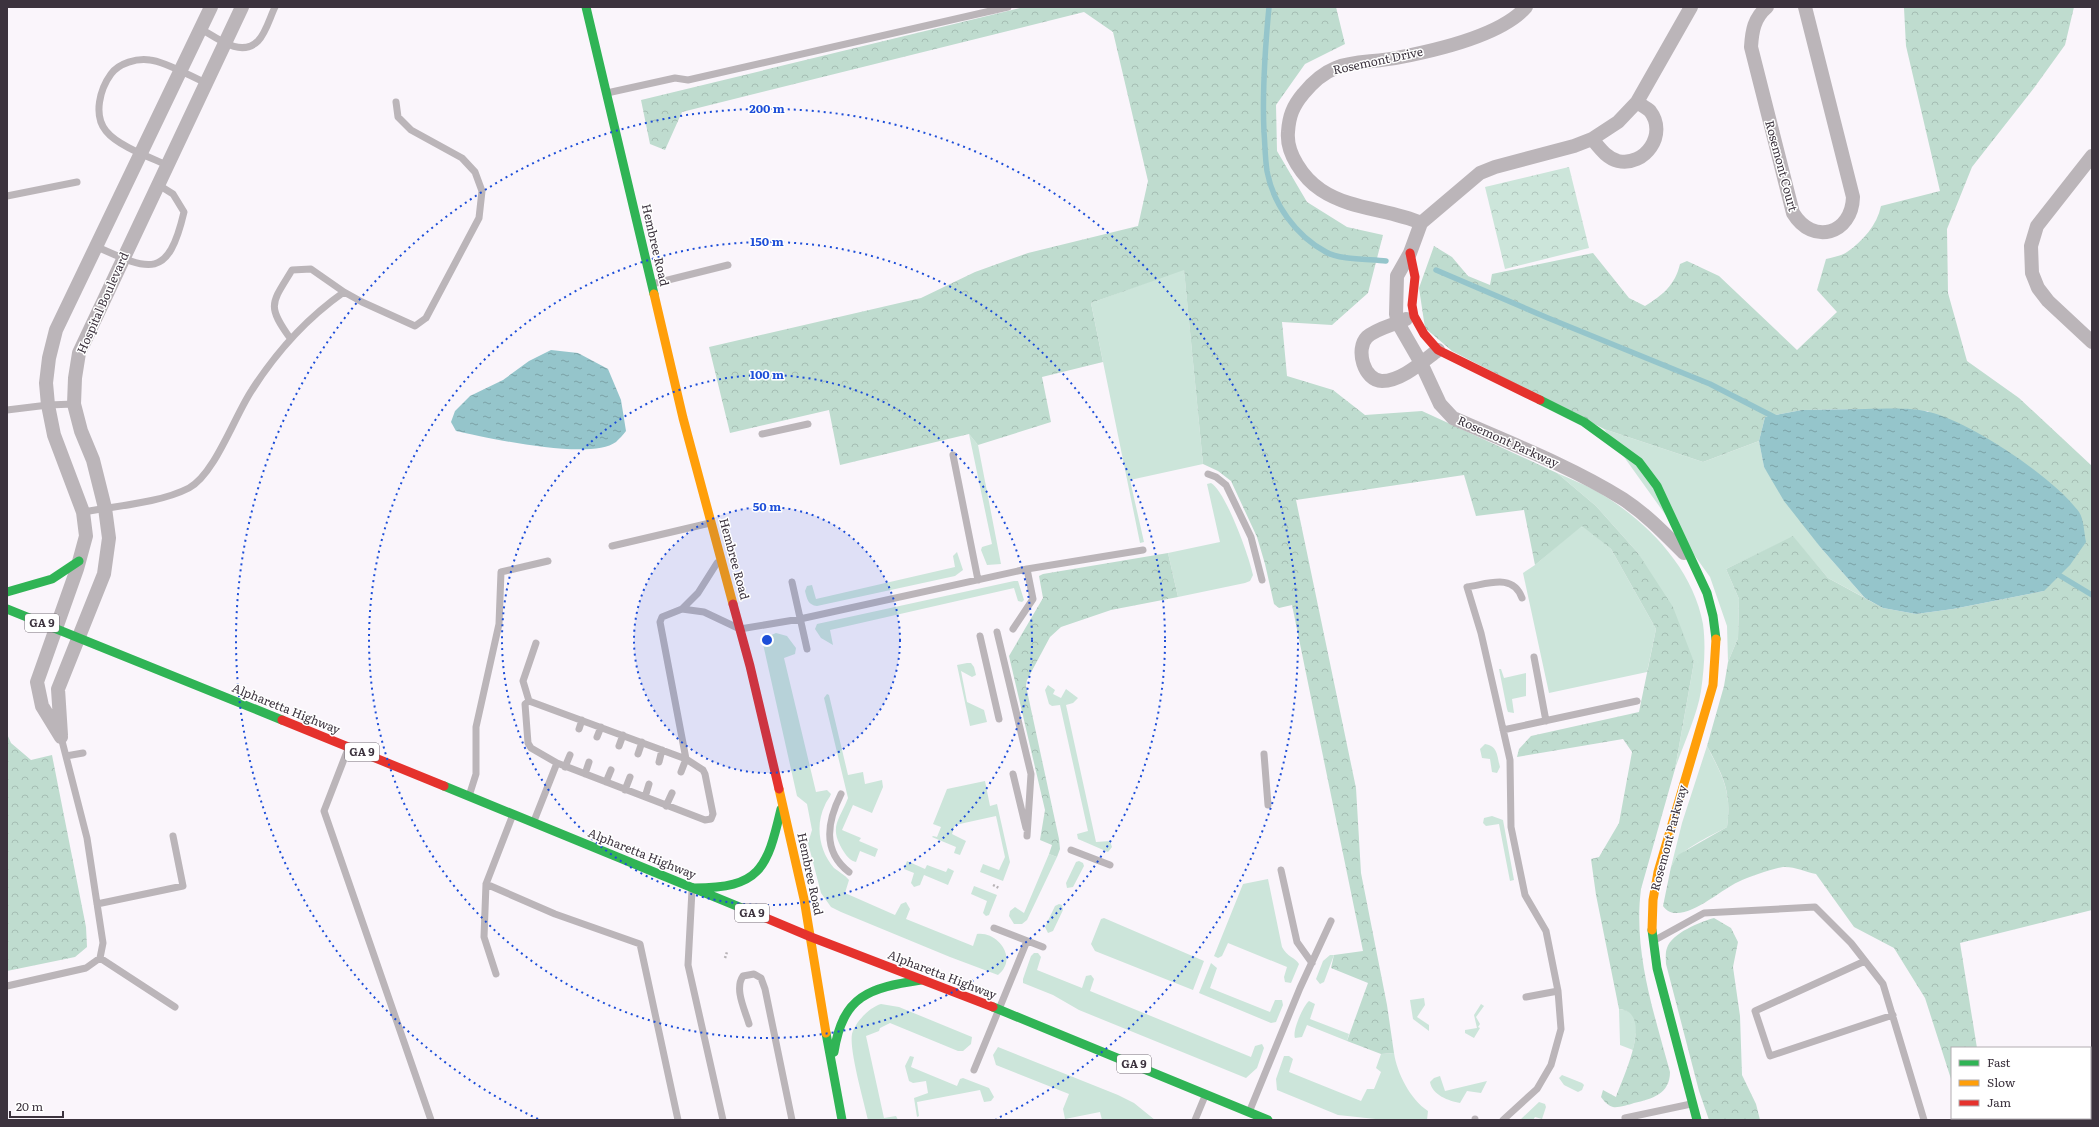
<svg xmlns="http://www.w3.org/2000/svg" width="2099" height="1127" viewBox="0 0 2099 1127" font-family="Literata,serif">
	<defs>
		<pattern id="forest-crowns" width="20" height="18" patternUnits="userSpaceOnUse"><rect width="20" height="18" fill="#bfdccf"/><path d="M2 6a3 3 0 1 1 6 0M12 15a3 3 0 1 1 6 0" fill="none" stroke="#a5bdb3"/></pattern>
		<pattern id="park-crowns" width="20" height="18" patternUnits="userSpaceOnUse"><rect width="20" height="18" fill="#cce5da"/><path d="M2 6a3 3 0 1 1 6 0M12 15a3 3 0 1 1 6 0" fill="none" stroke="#b0c5bc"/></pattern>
		<pattern id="water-ripples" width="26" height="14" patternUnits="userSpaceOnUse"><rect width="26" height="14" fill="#95c5cb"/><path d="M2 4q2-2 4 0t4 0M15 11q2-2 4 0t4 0" fill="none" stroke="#7ba1a6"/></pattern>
	</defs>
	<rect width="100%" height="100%" fill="#faf5fb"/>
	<path fill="#cce5da" d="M1184,269l19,195 -73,16 14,62 -4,1 -49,-240z
		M1604,429l99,33 56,-21 5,26 57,81 44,50 -37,-20 -35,-41 -67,32 13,30 -1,39 -10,24 -1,-36 -17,-49z
		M969,434l9,11 23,119 -14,1 -6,-15 1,-3 10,-3z
		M1557,473c13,6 27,11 39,18 48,27 97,76 107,133 3,22 1,46 -2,67 -4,25 -18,54 -26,78l19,-107 -56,-109 -42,-47z
		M1211,483c15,9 38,73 42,92l-3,6 -5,2 -67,14 -10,-44 52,-11 -13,-58z
		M1582,525l29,24 45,80 -9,43 -98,21 -26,-120 12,-8z
		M957,552l6,18 -8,6 -138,30c-9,-1 -10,-7 -12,-15l2,-5 5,-1 4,14 139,-32 -2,-11z
		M1014,581h4l6,19 -2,2 -4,-1 -4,-13 -184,42 3,15 -12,-7 -6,-9 2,-5z
		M776,633l11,3 9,12 -1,6 -11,4 32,134 11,-2 4,4c-1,4 -5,7 -6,11 -10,20 -6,46 9,63 5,4 11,7 15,12l-4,13 50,22 6,-11 5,-2 4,7 -4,10 67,27 4,-12c20,-3 42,24 21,41l-48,-18 -109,-45 -10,-5 -10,-14 -13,-50 4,-13 -5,-26 -10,-8 -34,-152 6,-8z
		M967,663h4l3,4 2,8 -4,2 -11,-6 6,31 17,8 3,12 -17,4 -13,-61z
		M1499,669h2l3,9 22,-5v23l-14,3 2,14 -6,-1 -1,-3z
		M1048,685l7,5 -2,4 8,4 5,-9 12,9 -5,5 -7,2 30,137 14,-1 2,6 -4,5 -30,-13 -1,-5 11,-3 -28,-126 -8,1 -3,-2 -4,-14z
		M827,694l2,1 19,80 15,-3 2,12 17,-4 1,7 -11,26 -19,-8 -11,25 19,8 -2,3 19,8 -3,8 -15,-6 -4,11c-5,-1 -9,-5 -12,-10 -16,-25 -5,-31 4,-54l-24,-100z
		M1485,744c13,2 12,12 15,23l-3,6 -5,-1 -2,-13 -8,-1 -2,-9z
		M1707,746c16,31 25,46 20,81 -21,12 -43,19 -56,40l11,-44z
		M985,781l5,25 7,-2 13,58 -7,19 -23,-9 3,-8 16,6 6,-13 -9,-41 -41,9 -3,9 14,7 -6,14 -6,-2 2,-6 -24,-10 1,-1 4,1 4,-10 -8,-3 14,-35z
		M1492,816l11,4 11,60 -4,1 -11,-57 -13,2 -3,-3 1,-5z
		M1049,854l8,3 -30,63 -5,4h-8l-5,-8 1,-5 5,-4 9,6z
		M907,861l18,8 2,-4 19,7 2,-4 6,3 -6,14 -24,-10 -4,10 -6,2 -3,-4 3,-10 -10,-4z
		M1079,861l4,2 1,3 -11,21 -6,1 -1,-5 10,-21z
		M1268,879l14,68c5,10 14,11 17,17l-8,19 -6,-1 -1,-5 3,-10 -59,-24 -6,13 -4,2 -4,-2 29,-72z
		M974,886l23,9 -8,20 -3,1 -3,-3 4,-12 -16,-7z
		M1059,904l3,1 1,5 -10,21 -5,2 -3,-6 10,-21z
		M1104,918l100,43 -11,29 -98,-39 -4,-7 10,-25z
		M1034,953h4l3,4 -4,13 45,18 4,-12 5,-1 3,4 -4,12 161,66 4,-11 7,-2 2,4 -7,20 -11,10 -167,-68 -26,-15 -30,-12v-4l8,-23z
		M1330,955h4l-10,27 -4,2 -4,-5 7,-18z
		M1211,963l6,5 -7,20 60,24 5,-12h7l1,5 -7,17 -5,1 -72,-30z
		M1424,998l1,7 -8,12 12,8v6l-16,-12 -3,-19z
		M1309,1001l6,3 -5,15 39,15 -2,7 -40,-16 -5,12 -7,1c-3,-7 8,-32 14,-37z
		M881,1004l18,3 73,30 -1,7 -8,7h-5l-68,-28 -10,5 -1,3 -13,5 18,82 12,-2 2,4h-30c-4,-18 -19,-70 -16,-86 3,-12 18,-27 29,-30z
		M1481,1004l3,2 -8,11 4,7 -2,3 2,1 -6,10 -9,-5v-3l12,-2 -3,-13z
		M1619,1009c24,2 17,24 14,41l-13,-5v-2z
		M998,1047l120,48 16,8 21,17h-53l-2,-8 -35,7 -2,-10 6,-15 -73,-29 -3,-10z
		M1394,1053c3,20 16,46 34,58l-1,9h-42l-47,-5 -61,-25 -1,-11 8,-23h5l4,3 -4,13 72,29 6,-12h7l7,-17 -5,-4 5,-14z
		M910,1056l4,1 -3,10 46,19 3,-7 3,-1 26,10 5,9 -3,4 -7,1 -4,-12 -63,12 2,14 -2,1 -3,-19 14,-5 -2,-12 -13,2 -4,-2 -4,-15z
		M1562,1075l20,8 2,2 -2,5 -4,2 -14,-7 -5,-7z
		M1440,1076l5,15 42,-10 -6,12 -14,-2 -7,12c-11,-2 -28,-8 -30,-21l4,-4z
		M1539,1102l6,2 1,3 -4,12 -7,-2 -2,3h-13z"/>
	<path fill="url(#forest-crowns)" d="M1024,7h312l9,37 -40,20 -29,41 1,46 30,51 40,25 36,8 -15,58 -36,32 -50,-3 5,54 46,14 32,25 57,-4 135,62 39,33 42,47 35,54 21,55 -19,107 -34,120c-8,63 13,124 29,183 0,22 -18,27 -36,31 -6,2 -16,5 -21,4 -6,-2 -9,-6 -12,-10l2,-7 13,7c7,-20 39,-85 3,-88l-23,-114 -5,-36 8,-2 20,-34 13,-71 -9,-13 -106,18 2,-8 12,-13 108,-24 17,-83 -45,-80 -29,-23 -47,39 -11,-55 -48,6 -12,-41 -168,25 60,288 5,85 26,132 7,48 -13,1 -34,-13 21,-58 -37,-15 3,-13 29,-4 -71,-346 -13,3 -5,-4 -9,-40 -8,-27 -26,-56 -13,-10 -15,-7 -19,-194 -93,33 12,59 -61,15 9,45 -73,23 -9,-11 -129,31 -11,-55 -99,23 -21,-86 212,-49 54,-26 53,-19 110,-27 10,-45 -35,-149 -29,-20 -402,100 -17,38 -15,-6 -9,-44z
		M1906,7h168l-9,38 -31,43 -62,79 -25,62 1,64 19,68 52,37 73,68v444l-132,33 17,105h-25v34l-27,-84 -31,-50 -40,-21 -38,-53c-10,-2 -23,-8 -33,-7 -12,2 -34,10 -45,15 -17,7 -59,47 -75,24l8,-39 7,-12 49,-28c5,-35 -4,-51 -20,-81l17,-60 4,-24 10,-24 1,-39 -13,-30 67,-33 35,42 55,30 33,6 37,-5 91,-18 -116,-180 -63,-2 -63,1 -37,7 -6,24 -56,21 -99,-33 -152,-78 -27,-23 -6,-40 15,-42 18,11 16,19 22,9 2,-11 101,-21 36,45 16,8c18,-11 30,-21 35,-42l7,-3 32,15 78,74 40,-38 -20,-22 9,-31c7,-2 16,-3 21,-7 16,-11 30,-27 34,-46l59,-15 -34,-145 -2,-38z
		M1168,553l10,44 -67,13 -50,17 -11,10 -23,43 -1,6 33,153 1,10 -3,8 -8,-3 3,-9 -12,-5 5,-30 -36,-154 34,-58 -4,-22 4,-2z
		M7,734l4,9 20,17 21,-5 34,172 1,20 -12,10 -68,14z
		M1714,918l17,10 7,14 -5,25 7,49 2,59 14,29 4,16h-51l-10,-29 -33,-127c0,-4 -1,-11 1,-16 5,-15 33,-26 47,-30z"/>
	<path fill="url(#park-crowns)" d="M1569,167l20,81 -84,21 -20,-82z"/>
	<path fill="url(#water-ripples)" d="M551,350l27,3 30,16 13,31 5,31c-3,4 -7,8 -10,11 -26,19 -128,-4 -160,-11l-5,-9 4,-11 15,-15 33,-16 26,-19z
		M1865,409c19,0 45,-2 64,3 40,9 126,66 150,100 5,7 5,21 7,30l-16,23 -26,26 -91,18 -37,5 -33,-6 -18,-10 -44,-50 -37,-47 -20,-34 -5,-26 6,-24 37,-7z"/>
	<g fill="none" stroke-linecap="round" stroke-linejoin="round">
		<path stroke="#95c5cb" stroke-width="5.5" d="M1269,7c-4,42 -7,83 -5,125 1,12 1,26 3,39 6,33 29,65 59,81 14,8 43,7 60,9
			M1436,270l112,48 162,66 68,35
			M2054,572l38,23"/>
		<path stroke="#b7b2b5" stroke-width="2.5" stroke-dasharray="2 2" stroke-linecap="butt" d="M993,885l6,3
			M725,958l2,-6"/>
		<path stroke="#bbb5b9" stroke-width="7" d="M201,29c16,9 40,29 57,12 8,-8 12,-24 17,-34
			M607,93l68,-15 13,2 320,-73
			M167,165c-18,-8 -49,-19 -61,-34 -13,-16 -6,-42 5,-57 8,-11 26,-16 39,-14 14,1 42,17 56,23
			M7,196l70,-14
			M95,246c55,25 73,34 89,-34l-11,-18 -16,-10
			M652,284l76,-19
			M344,292l18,10 53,24 11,-8 53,-100 3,-27 -7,-19 -13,-14 -51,-28 -13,-13 -2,-15
			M7,410l41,-5 26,-1
			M762,434l46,-10
			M953,455l25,125
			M1208,474l8,3 10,8 25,52 11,43
			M83,512c32,-6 77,-9 106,-24 26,-14 46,-73 63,-98 25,-39 55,-72 92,-98l-33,-23 -19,1c-20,33 -26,35 -2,68
			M612,546l98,-23
			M792,582l15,67
			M682,609l22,3 36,17 60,-10 227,-50 116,-19
			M1013,629l20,-30 -6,-30
			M997,632l34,142 -4,62
			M980,636l19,83
			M1534,657l12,64
			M529,701l-6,-20 13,-38
			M579,729l3,-9
			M1503,730l134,-29
			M597,737l4,-10
			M619,746l4,-11
			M348,749l-24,62 107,309
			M638,754l4,-12
			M1264,754l4,51
			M66,756l17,-3
			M659,762l3,-12
			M565,767l5,-12
			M681,772l5,-13 -26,-137 2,-5 20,-8 16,-16 19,-30
			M585,774l4,-12
			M1013,774l13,54
			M606,782l5,-12
			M625,790l5,-13
			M470,793l6,-19v-47l23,-103 2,-52 47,-11
			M841,794c-14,28 -19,57 8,78
			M645,797l4,-13
			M666,806l6,-13
			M512,817l-26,67 69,30 85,30 38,176
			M534,821l23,-58 148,57 6,-1 2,-5 -8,-40 -2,-4 -17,-11 -157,-58 -4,3 3,39 3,5 26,15
			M1071,850l39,15
			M1281,870l16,72 15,21
			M486,884l-2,53 12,37
			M692,890l-4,75 35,155
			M97,904l86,-18 -10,-50
			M994,928l49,19
			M1655,940l49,-27 111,-6 36,36 32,41 41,136
			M100,958l75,49
			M1865,961l-110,50 15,45 123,-41
			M7,986l79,-18 14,-10 3,-15 -16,-105 -26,-101
			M1526,997l32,-6
			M749,1024c-4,-14 -15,-35 -6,-48l11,-2 7,4 4,11 27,131
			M2090,1060l2,-3
			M974,1070l53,-129
			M1250,1110l50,-122 31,-67
			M1625,1118l66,-14
			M2077,1118v2
			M1195,1120l10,-24
			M1475,1120v-1
			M1503,1120l34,-31 14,-24 10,-36 -3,-38 -12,-60 -21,-36 -14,-68 -1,-67 -29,-127 -14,-46c21,-3 46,-14 55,11"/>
		<path stroke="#bbb5b9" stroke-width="14" d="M1767,7c-13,11 -15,24 -16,40l42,166c20,33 59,21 60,-16l-48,-190
			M1592,139c7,8 14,19 26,22 27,6 50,-27 32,-50 -3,-3 -9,-6 -13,-9
			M2092,156l-55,70 -6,20 1,27 6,15 10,13 44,41
			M1421,223c-32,-14 -70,-13 -100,-33 -18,-12 -35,-37 -33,-58 1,-16 5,-26 15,-38 31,-39 56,-28 98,-37 36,-7 101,-22 125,-50
			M1406,319c-12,6 -29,9 -39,18 -12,12 -3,44 15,44 20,0 41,-20 56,-31
			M1684,553c-19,-19 -38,-39 -61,-54 -53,-33 -113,-56 -170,-81l-13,-14 -19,-41 -23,-40 -2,-9 1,-38 13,-23 11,-30 59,-50 15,-6 79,-21 18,-7 26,-17 19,-20 54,-95
			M61,735l-3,-46 46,-115 5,-36 -4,-30 -12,-48 -12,-29 -7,-27 1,-26 4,-25 163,-346
			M61,737l-19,-31 -5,-24 40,-113 9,-33 -3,-24 -29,-77 -6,-30 -2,-22 3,-25 7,-28 155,-323"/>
		<path stroke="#30b455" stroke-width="9" d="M586,7l68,287
			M1540,400l44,22 55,40 18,24 50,107 6,23 3,23
			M7,592l45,-13 27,-18
			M7,609l275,111
			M444,786l305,125
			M694,888c66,0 73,-19 87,-79
			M1652,930l5,38 40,152
			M993,1007l275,113
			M826,1033l16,87
			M834,1052c9,-57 35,-64 87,-72"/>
		<path stroke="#ff9f0a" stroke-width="9" d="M654,294l29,124 50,186
			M779,789l25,110 22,134
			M1652,930l1,-30 5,-28 55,-187 3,-46"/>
		<path stroke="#e5322d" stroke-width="9" d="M1410,253l5,24 -3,28 2,11 10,18 14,16 102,50
			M733,604l17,62 29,123
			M282,720l162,66
			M749,911l62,26 182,70"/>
	</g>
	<circle cx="767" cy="640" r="133" fill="#1d4ed8" fill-opacity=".12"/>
	<g fill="none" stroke="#1d4ed8" stroke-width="2" stroke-dasharray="2 4">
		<circle cx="767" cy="640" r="133"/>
		<circle cx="767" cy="640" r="265"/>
		<circle cx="767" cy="640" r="398"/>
		<path d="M538 1119A531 531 0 1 1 996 1119"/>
	</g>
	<g text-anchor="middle" stroke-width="3" stroke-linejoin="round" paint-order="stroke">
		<g fill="#fff" stroke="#767078" stroke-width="1">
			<rect x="25" y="614" width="34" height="18" rx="3"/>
			<rect x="345" y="743" width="34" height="18" rx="3"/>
			<rect x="735" y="904" width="34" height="18" rx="3"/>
			<rect x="1117" y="1055" width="34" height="18" rx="3"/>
		</g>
		<g font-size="11" font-weight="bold" fill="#3c333e">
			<text x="42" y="627">GA 9</text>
			<text x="362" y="756">GA 9</text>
			<text x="752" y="917">GA 9</text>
			<text x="1134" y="1068">GA 9</text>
		</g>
		<g font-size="12" fill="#3c333e" stroke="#fff">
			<text transform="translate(1378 61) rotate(-12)" y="4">Rosemont Drive</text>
			<text transform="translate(1781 166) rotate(75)" y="4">Rosemont Court</text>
			<text transform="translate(655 245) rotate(77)" y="4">Hembree Road</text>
			<text transform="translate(103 303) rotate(-66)" y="4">Hospital Boulevard</text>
			<text transform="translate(1508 442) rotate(24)" y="4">Rosemont Parkway</text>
			<text transform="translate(734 559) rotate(75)" y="4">Hembree Road</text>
			<text transform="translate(286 709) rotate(22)" y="4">Alpharetta Highway</text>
			<text transform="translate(1669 838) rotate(-75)" y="4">Rosemont Parkway</text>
			<text transform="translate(642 854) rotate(22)" y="4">Alpharetta Highway</text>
			<text transform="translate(810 874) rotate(78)" y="4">Hembree Road</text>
			<text transform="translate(942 975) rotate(21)" y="4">Alpharetta Highway</text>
		</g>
	</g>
	<circle cx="767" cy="640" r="6" fill="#1d4ed8" stroke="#fff" stroke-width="2"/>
	<g font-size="12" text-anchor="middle" font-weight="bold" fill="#1d4ed8" stroke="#fff" stroke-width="3" stroke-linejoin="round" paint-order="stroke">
		<text x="767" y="113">200 m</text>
		<text x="767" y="246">150 m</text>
		<text x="767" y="379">100 m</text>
		<text x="767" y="511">50 m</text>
	</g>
	<rect width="2099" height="1127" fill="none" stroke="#3c333e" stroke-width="16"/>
	<rect x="1951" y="1047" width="140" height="72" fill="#ffffff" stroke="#b1adb2"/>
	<rect x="1959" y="1060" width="20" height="6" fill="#30b455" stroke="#b1adb2"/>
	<text x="1987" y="1067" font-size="12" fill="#3c333e">Fast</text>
	<rect x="1959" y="1080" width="20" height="6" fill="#ff9f0a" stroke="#b1adb2"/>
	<text x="1987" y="1087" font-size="12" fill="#3c333e">Slow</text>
	<rect x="1959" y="1100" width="20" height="6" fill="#e5322d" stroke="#b1adb2"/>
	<text x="1987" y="1107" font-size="12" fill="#3c333e">Jam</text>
	<path d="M10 1111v6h53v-6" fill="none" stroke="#3c333e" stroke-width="2"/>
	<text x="16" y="1111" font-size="12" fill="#3c333e" stroke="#ffffff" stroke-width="3" paint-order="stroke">20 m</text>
</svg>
